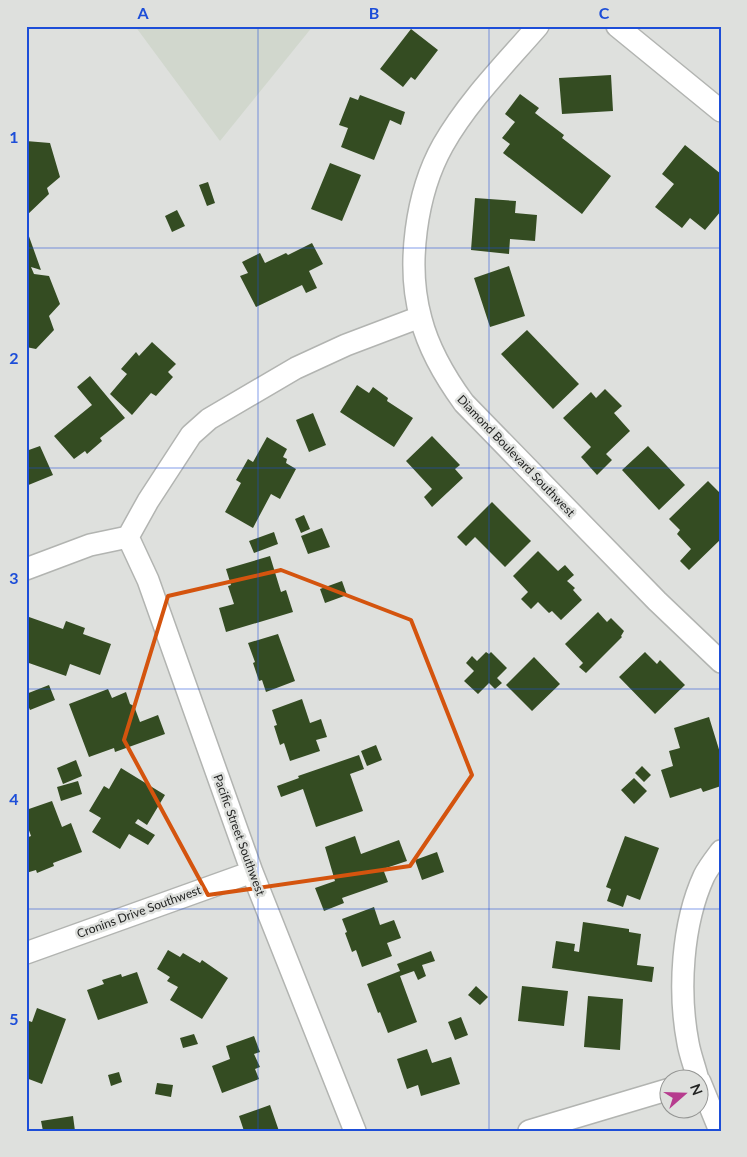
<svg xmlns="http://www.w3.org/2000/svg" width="747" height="1157" viewBox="0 0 747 1157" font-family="Lato,sans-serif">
	<rect width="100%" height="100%" fill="#dee0dd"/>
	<path fill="#d1d7cd" d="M135,26h178l-93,115z"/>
	<path fill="#344c22" d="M411,29l27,21 -23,30 -4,-3 -8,10 -23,-18z
		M611,75l2,36 -51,3 -3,-36z
		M520,94l19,14 -4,5 29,22 -2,3 49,38 -29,38 -79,-61 7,-9 -8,-6 13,-16 -10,-8z
		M360,95l45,17 -4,13 -11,-5 -16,40 -33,-13 7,-19 -9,-3 11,-28 8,3z
		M26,141l24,2 10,34 -13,11 2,6 -23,22z
		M685,145l36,29v37l-16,19 -15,-12 -8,10 -27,-21 19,-23 -12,-10z
		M330,163l31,12 -19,46 -31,-12z
		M208,182l7,21 -8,3 -8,-21z
		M475,198l41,3 -1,12 22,2 -2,26 -25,-2 -1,15 -38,-4z
		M177,210l8,16 -13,6 -7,-16z
		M26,228l15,42 -10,-3 3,7 15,2 11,28 -11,12 5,14 -18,19 -10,-2z
		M312,243l11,21 -14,7 8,17 -11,5 -4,-8 -46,22 -16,-31 8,-3 -6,-11 18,-9 5,10 21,-10 2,2z
		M509,266l16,50 -35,11 -16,-49z
		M527,330l52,54 -26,25 -52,-55z
		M152,342l24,22 -8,8 5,5 -17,19 -5,-3 -19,22 -22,-21 17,-20 -6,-5 15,-17 3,4z
		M90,376l35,42 -25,20 2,3 -15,13 -2,-3 -11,8 -20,-23 38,-31 -15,-18z
		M357,385l12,8 4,-6 15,11 -1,3 26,17 -19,29 -54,-35z
		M605,389l17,17 -8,7 16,18 -24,23 6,6 -15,15 -16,-18 10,-10 -28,-29 28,-26 5,6z
		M313,413l13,32 -17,7 -13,-32z
		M432,436l28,29 -5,4 8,9 -31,29 -8,-10 8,-8 -26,-28z
		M267,437l20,12 -4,8 4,2 -1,4 10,6 -16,30 -9,-5 -18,34 -28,-16 16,-29 -5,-3 12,-21 5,3z
		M40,446l13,29 -27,11v-35z
		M648,446l37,39 -26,25 -37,-40z
		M708,481l13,13v45l-32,31 -9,-9 11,-12 -14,-15 3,-4 -11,-11z
		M492,502l39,39 -26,26 -30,-30 -9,9 -9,-9z
		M304,515l6,14 -9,4 -6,-14z
		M322,528l8,19 -22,7 -7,-18z
		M274,532l4,12 -24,9 -5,-12z
		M538,551l20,20 7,-6 9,10 -7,6 8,7 -2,2 9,10 -21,20 -9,-9 -3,2 -11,-11 -7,7 -10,-10 7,-7 -15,-16z
		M270,556l11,36 5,-2 7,22 -67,20 -7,-24 15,-4 -6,-18 3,-1 -5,-16z
		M342,581l5,14 -22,8 -5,-14z
		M598,612l9,10 4,-4 13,13 -3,5 1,1 -36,36 -7,-6 4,-4 -18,-19z
		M29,617l34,12 3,-8 19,7 -2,6 28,10 -11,31 -30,-11 -4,12 -40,-14v-37z
		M278,634l17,47 -29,11 -4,-12 -3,1 -6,-18 2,-1 -7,-19z
		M486,652l3,2 2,-2 16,16 -10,10 5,5 -7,6 -6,-6 -11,11 -14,-13 10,-10 -8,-8 6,-7 5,5z
		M645,652l12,12 3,-4 25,25 -30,29 -36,-37z
		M534,657l26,27 -28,27 -26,-26z
		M49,685l6,15 -25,10 -4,-9v-7z
		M108,689l4,9 14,-6 4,12 4,2 6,16 18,-7 7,19 -50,18 -1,-4 -25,9 -20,-53z
		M302,699l8,24 11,-4 6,18 -11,3 4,11 -30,10 -6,-18 -4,2 -6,-19 3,-1 -5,-15z
		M709,717l12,39v30l-18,6 -2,-4 -31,10 -9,-28 12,-4 -4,-15 11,-3 -6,-20z
		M376,745l6,15 -15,6 -6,-15z
		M359,755l5,14 -14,5 13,37 -47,16 -13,-38 -22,8 -4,-11 22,-8 -1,-2z
		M76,760l6,16 -19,8 -6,-16z
		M642,766l9,9 -7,7 -9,-9z
		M121,768l44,27 -18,30 -9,-6 -3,4 20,12 -7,10 -19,-11 -9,15 -28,-17 9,-14 -12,-7 15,-25 5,3z
		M634,778l13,13 -13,13 -13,-14z
		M78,781l4,13 -21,7 -4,-14z
		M52,801l10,26 9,-4 11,29 -29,11 1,3 -17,7 -1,-3 -10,3v-35l5,-2 -5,-14v-12z
		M355,836l6,18 38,-14 8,21 -24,8 5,13 -46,16 2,5 -20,8 -9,-23 20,-7 -10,-34z
		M625,836l34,12 -19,52 -13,-5 -4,12 -16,-6 4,-12 -5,-2z
		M437,852l7,20 -22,8 -7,-20z
		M374,907l6,18 14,-5 7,18 -14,5 5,13 -30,11 -6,-17 -4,2 -7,-19 2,-1 -5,-13z
		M583,922l46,7v3l12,2 -4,31 17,2 -2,15 -100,-14 4,-27 19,3 -1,7 5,1z
		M168,950l12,7 3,-4 17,10 2,-3 26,18 -26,41 -32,-19 8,-13 -11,-6 3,-4 -13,-8z
		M431,951l4,10 -13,4 4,11 -8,4 -4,-9 -14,5 17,46 -29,11 -8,-21 -2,1 -11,-29 33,-13 -3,-7z
		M137,972l11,31 -50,17 -11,-30 17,-6 -2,-4 19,-6 1,3z
		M476,986l12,11 -8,8 -12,-10z
		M522,986l46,5 -4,35 -46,-5z
		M588,996l35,3 -3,51 -36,-3z
		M37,1008l29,11 -24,65 -16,-6v-50l3,-7 3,1z
		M461,1017l7,18 -13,5 -7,-18z
		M194,1034l4,10 -15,4 -3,-10z
		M254,1036l6,16 -6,2 6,13 -5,2 4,10 -37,14 -10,-27 18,-7 -4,-13z
		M427,1049l5,14 19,-6 9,27 -39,12 -3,-11 -11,4 -10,-30z
		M119,1072l3,10 -11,4 -3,-11z
		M157,1083l16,2 -2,12 -16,-3z
		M270,1105l9,26h-35l-5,-15z
		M73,1116l2,15h-32l-2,-10z"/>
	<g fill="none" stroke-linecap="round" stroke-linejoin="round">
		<defs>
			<path id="minor" d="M538,26c-33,38 -70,75 -95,119 -27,48 -37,121 -22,174 8,31 24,58 43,84l193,198 64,61
				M617,26l104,85
				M128,537l20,43 104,292 103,259
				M26,569l64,-24 38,-8 20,-36 43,-66 18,-16 87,-51 50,-23 74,-28
				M26,953l226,-81
				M698,1080c-3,-13 -8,-25 -10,-37 -10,-52 -6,-119 16,-167 4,-8 11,-17 17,-25
				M700,1082l20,49
				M529,1131l141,-42"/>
		</defs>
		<use href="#minor" stroke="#b2b4b1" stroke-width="24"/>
		<use href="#minor" stroke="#fff" stroke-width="21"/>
	</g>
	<path fill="none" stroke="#d4540e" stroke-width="4" stroke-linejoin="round" d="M281,570l130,50 61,155 -62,91 -202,29 -84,-155 44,-144z"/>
	<path fill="none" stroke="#1d4ed8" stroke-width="1" stroke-opacity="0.55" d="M258,26v1105M489,26v1105M26,248h695M26,468h695M26,689h695M26,909h695"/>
	<g text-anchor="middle" stroke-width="5" stroke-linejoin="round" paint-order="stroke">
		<g font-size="12" fill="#222322" stroke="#dee0dd">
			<text transform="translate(516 456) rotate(46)" y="4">Diamond Boulevard Southwest</text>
			<text transform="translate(239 835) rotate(70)" y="4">Pacific Street Southwest</text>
			<text transform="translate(139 912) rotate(-20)" y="4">Cronins Drive Southwest</text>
		</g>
	</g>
	<rect width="747" height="1157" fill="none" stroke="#dee0dd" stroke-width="55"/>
	<g transform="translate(684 1094) rotate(70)"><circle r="24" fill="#dee0dd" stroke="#939492"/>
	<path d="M0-4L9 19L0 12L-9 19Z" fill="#b63c8e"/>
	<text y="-8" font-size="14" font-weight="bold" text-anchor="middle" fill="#222322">N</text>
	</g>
	<rect x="28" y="28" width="692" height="1102" fill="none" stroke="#1d4ed8" stroke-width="2"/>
	<g font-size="16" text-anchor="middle" font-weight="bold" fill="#1d4ed8">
		<text x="143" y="19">A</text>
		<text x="374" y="19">B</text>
		<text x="604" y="19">C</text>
		<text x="14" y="143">1</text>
		<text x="14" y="364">2</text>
		<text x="14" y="584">3</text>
		<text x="14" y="805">4</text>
		<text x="14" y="1025">5</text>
	</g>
</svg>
